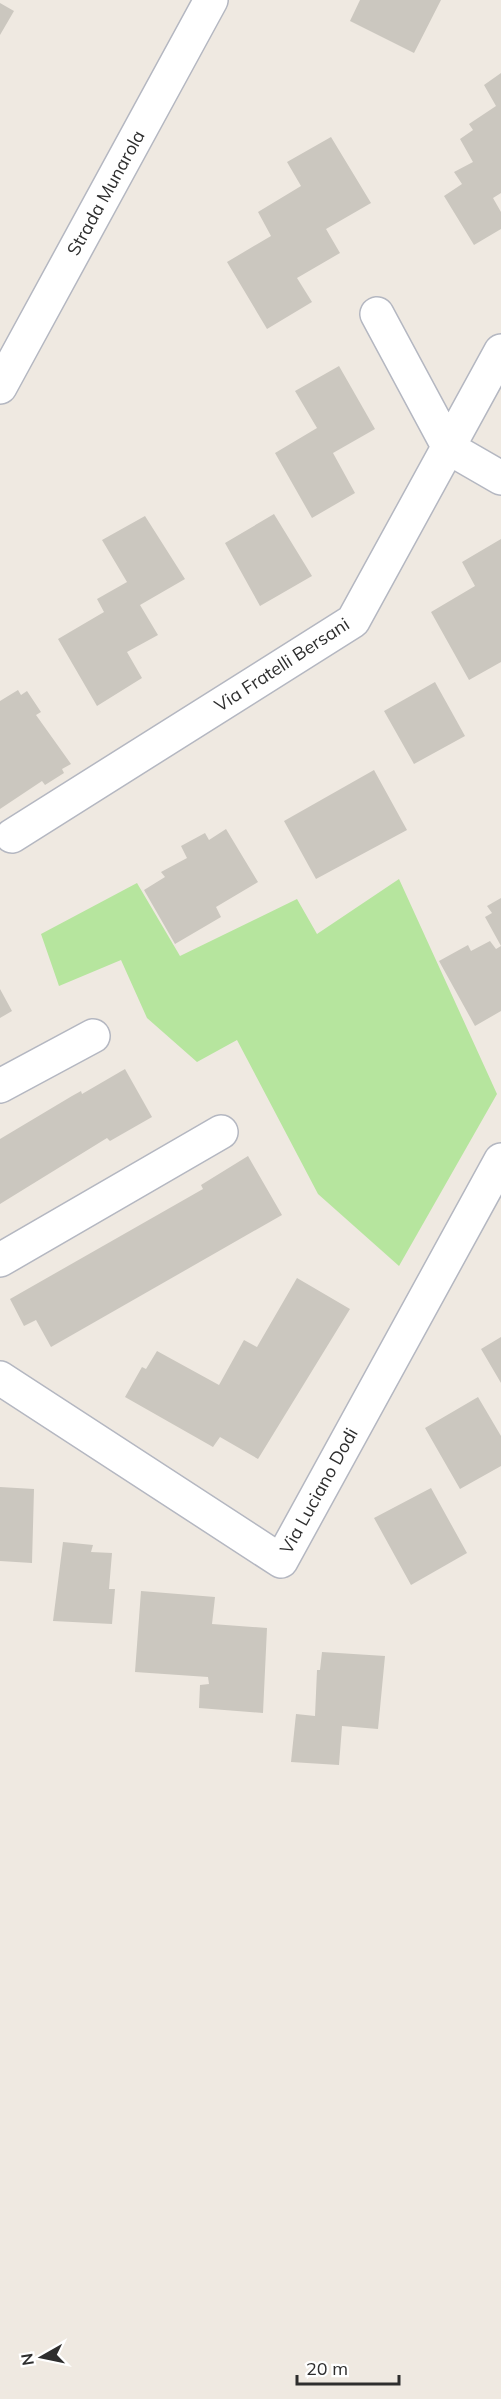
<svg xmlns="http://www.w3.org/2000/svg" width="501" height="2399" viewBox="0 0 501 2399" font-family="Mulish,sans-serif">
	<rect width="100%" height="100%" fill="#efe9e1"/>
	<path fill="#b6e59e" d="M399,879l98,215 -98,172 -81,-72 -81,-154 -40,22 -50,-44 -26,-58 -62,26 -18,-52 96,-51 43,73 117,-57 20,35z"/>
	<path fill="#cbc7bf" d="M360,0h81l-27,53 -64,-32z
		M0,3l14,8 -14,24z
		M501,73v120l-8,5 8,14v17l-27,16 -30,-49 18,-12 -8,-12 19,-10 -13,-23 13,-9 -4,-6 27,-18 -12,-21z
		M331,137l40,66 -45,26 14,24 -43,25 15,24 -45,27 -40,-67 44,-26 -13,-24 43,-26 -14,-24z
		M339,366l36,63 -42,24 22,40 -43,25 -37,-65 42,-25 -22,-37z
		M274,514l38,62 -52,30 -35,-63z
		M145,516l40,63 -45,26 18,30 -31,17 15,26 -45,28 -39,-67 46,-27 -7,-13 30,-17 -25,-42z
		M501,539v123l-32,18 -38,-68 44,-26 -13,-24z
		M435,682l30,54 -51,28 -30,-53z
		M18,690l3,5 6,-4 14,21 -5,3 35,49 -9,5 2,4 -19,12 -3,-4 -42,28v-108z
		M374,770l33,60 -91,49 -32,-58z
		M226,829l32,53 -42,25 5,10 -46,27 -31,-54 21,-13 -4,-5 26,-14 -6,-12 24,-13 4,7z
		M501,898v113l-26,15 -36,-65 29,-16 3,6 19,-10 6,8 5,-3 -16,-29 7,-4 -5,-7z
		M0,989l12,22 -12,7z
		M125,1069l27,48 -42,24 -3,-3 -107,66v-65l72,-43 9,-5 1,3z
		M248,1156l34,59 -231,132 -15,-27 -12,6 -14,-27 193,-110 -2,-4z
		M297,1278l53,31 -92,150 -38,-22 -7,10 -88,-50 17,-30 4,2 11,-18 62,34 25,-45 13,7z
		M501,1337v46l-20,-34z
		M478,1397l23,39v30l-41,23 -35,-61z
		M0,1487l34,2 -2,74 -32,-2z
		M431,1488l36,65 -56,32 -37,-67z
		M63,1542l30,3 -2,7 21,1 -3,36h6l-3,35 -59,-3z
		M141,1591l74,6 -3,27 55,4 -4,85 -64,-5 1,-23 9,-1 -1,-7 -73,-5z
		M322,1652l63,4 -7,73 -36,-3 -3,39 -48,-3 5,-48 19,2 2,-46h3z"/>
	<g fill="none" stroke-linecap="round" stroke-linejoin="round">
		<defs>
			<path id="minor" d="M377,314l72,134 52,30
				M0,387l211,-387
				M12,836l341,-215 148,-270
				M0,1086l93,-50
				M0,1260l221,-128
				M0,1378l281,183 220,-401"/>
		</defs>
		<use href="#minor" stroke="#b4b7c1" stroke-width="36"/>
		<use href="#minor" stroke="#fff" stroke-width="33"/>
	</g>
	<g text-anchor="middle" stroke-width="6" stroke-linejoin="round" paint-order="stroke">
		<g font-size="18" fill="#2e2e2e" stroke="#fff">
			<text transform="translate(106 193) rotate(-61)" y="6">Strada Munarola</text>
			<text transform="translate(282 665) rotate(-33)" y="6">Via Fratelli Bersani</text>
			<text transform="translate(319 1491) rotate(-61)" y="6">Via Luciano Dodi</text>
		</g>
	</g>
	<g transform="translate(42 2357) rotate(261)" stroke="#ffffff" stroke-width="4.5" paint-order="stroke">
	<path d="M0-4.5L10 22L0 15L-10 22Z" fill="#2e2e2e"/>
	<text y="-9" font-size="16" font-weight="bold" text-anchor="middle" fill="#2e2e2e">N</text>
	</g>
	<path d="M297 2375v9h102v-9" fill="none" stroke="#2e2e2e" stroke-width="3"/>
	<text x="306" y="2375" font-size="18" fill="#2e2e2e" stroke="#ffffff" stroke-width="4.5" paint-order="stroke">20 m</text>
</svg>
